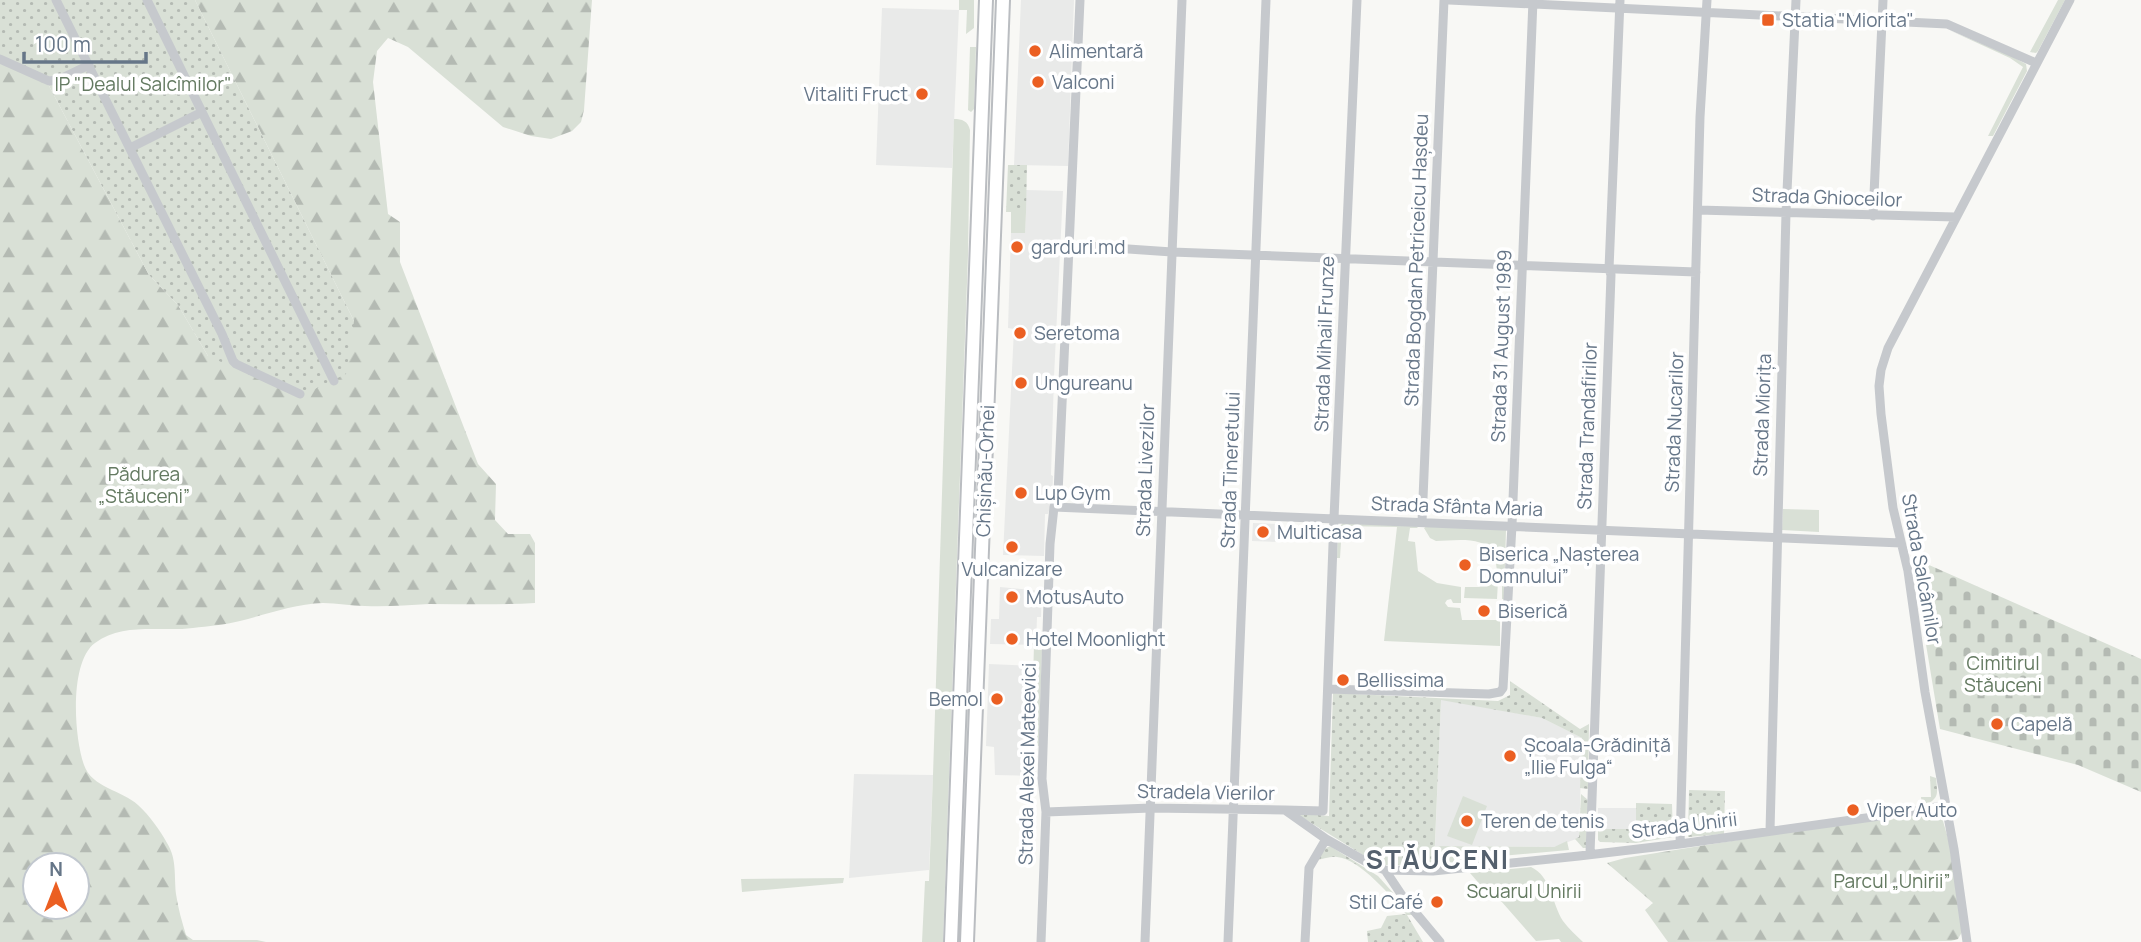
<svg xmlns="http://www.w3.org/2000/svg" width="2141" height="942" viewBox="0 0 2141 942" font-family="Manrope,sans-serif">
	<defs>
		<pattern id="forest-firs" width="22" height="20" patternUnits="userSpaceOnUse" patternTransform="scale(1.75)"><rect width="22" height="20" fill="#d9e0d6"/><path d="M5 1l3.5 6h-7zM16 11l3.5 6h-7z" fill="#b4bab3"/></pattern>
		<pattern id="cemetery-stones" width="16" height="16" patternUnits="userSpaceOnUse" patternTransform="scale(1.75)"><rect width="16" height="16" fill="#d9e0d6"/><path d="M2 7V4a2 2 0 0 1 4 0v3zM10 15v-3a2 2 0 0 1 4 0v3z" fill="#b4bab3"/></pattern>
		<pattern id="garden-dots" width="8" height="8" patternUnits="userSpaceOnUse" patternTransform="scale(1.75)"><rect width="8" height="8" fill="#d9e0d6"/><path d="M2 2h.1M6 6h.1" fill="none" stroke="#b4bab3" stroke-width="1.8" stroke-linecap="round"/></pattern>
	</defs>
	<rect width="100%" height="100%" fill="#f8f8f5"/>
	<path fill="#e9eae9" d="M1021,0h53l-6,166 -54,-1z
		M882,8l77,2 -7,158 -76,-3z
		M1026,190l37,1 -9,186 -3,98 2,1 -1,25 -4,13h-3l-1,42 -41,-1 11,-226 -6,-1 3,-95h14z
		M1253,523l26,1 -1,18 -26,-1z
		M1000,587l42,4 -1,26h-4l-1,28 -46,-1 1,-25h8z
		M989,664l44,2 -2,79 5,1v30l-41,-1 -1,-28 -8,-1z
		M1441,699l101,19 40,20 -3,100 -25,9 -119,-1z
		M854,774l79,1 -4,95 -80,8z
		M1598,808h38v21h-38z"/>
	<path fill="#d9e0d6" d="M959,0h15v28l-8,6 1,-24h-8z
		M2058,0h7l-27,51 -2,2 -6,-1z
		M1949,30l62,26 15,8 1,7 -34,65h-5l35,-69 -13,-9z
		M970,47h6l-2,62 -3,3 -3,-2z
		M954,119c8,0 14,2 16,11l-2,125 -25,687h-21l3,-61h4l4,-106z
		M1011,212h15l-1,21h-14z
		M1783,509l36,1v22l-37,-2z
		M1343,523l72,2 3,3h-8l-2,13 7,1 3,29 19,12 24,4v16h-8l-2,-4 -4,1 -2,3 3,4 12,1 2,12h38v26l-116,-5 13,-114 -55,-1 -2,32h-3l1,-30z
		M1427,526l79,4 -2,69h-2v-21c-8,-7 -4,-16 -9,-25 -9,-18 -41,-12 -57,-12l-6,-3 -6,-10z
		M1492,579h4l2,2 -1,18 -33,-1 1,-11h14z
		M1034,645h3l1,5h4l-3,96h-8z
		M1463,796l24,10 -15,39 -25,-9z
		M1567,841l2,9 -90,8v4l-35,2 -2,-5h-7v-13l119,1z
		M1531,867c20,9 21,37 32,54 6,8 13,14 20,21h-22l-2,-3 -23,2 -49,-56 -4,3 -13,-15z
		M844,878l-1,5 -101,9 -1,-13z"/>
	<path fill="url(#forest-firs)" fill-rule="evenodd" d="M195,0h397l-8,110 -3,12 -9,9 -21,8 -20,-3 -28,-9 -95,-80 -20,-9 -11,13 -4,31 15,132 12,8v40l78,202 18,20 -1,36 13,14h22l5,9v60c-35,2 -71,1 -106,1 -21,1 -42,3 -64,2 -14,0 -28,-3 -42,-3 -29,1 -55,11 -83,18 -15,4 -32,5 -47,7 -32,4 -70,-6 -98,15 -26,19 -21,94 -11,122 8,23 38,25 54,40 11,10 22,25 29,38 10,16 7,32 9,51 2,14 6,28 10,41l7,5h64l9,2h-266v-880l48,22 101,191 29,30 30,51 146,-35zM35,865h42v42h-42z
		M1934,812l7,2 8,28 13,90 -4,7 -7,2 -283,1 -23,-32 8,-7 -46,-40 18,-5 156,-25z"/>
	<path fill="url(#cemetery-stones)" d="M1920,561l221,98v133l-63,-27 -138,-36 -27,-163z"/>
	<path fill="url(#garden-dots)" d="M0,0h195l159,321 -8,53 -48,23 -90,-41 -30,-51 -29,-30 -101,-191 -48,-22z
		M1008,165h19l-1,47h-20z
		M1510,681l70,48 9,-5 -1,65 -8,-1 2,-50 -40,-20 -101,-18 -7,166 -48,-1 -18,-7 -73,-45 34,3 4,-123 165,8 12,-6z
		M1930,776l6,2c2,18 3,20 -14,29l-1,-10h10z
		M1689,790l36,1 -1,43 -36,3z
		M1581,794l7,6 -2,48h-3l-8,-9 4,-2z
		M1636,803l36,1 1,33 -37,6 -36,-1 -2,-2v-11h38z
		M1330,846l48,30 35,39h-6l16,27h-55l-1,-11 14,-3 6,-12 19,-2c-14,-17 -46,-55 -69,-57 -6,-1 -15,2 -22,4l7,-11z"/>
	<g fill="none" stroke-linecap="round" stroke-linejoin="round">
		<defs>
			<path id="highway" d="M951,942l35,-942
				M967,942l36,-942"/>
		</defs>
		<use href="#highway" stroke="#babdc1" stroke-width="16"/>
		<path stroke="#c6c9cd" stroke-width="9" d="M56,0l166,334 11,27 3,3 64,30
			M147,0l187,381
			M1449,0l498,24 89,39
			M0,59l49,22 9,-1 31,-15
			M130,148l72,-36
			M1698,210l257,7
			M1873,216l10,-216
			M1070,245l102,7 524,20
			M1054,507l847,36
			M1422,522l22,-522
			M1328,689l161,5 11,-2 3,-4 9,-163 21,-525
			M1285,810l38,1 11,-293 23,-518
			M1046,812l105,-4 134,2 41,29 46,26 13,5 20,30 35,42
			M1770,831l16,-618 10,-213
			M1680,844l20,-727 7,-117
			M1590,854l21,-579 -2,-6 11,-269
			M1385,870l48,1 146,-15 101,-12 243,-34 22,-5
			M1041,942l5,-130 -4,-33 8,-235 4,-37 4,-13 22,-494
			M1145,942l37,-942
			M1228,942l38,-942
			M1305,942l4,-74 17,-29
			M1967,942l-13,-93 -29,-157 -17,-121 -15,-63 -12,-94 -2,-28 2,-16 7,-22 182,-348"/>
		<use href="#highway" stroke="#fff" stroke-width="12"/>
	</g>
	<g fill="#eb5f22" stroke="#fff" stroke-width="2.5">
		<rect x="1761" y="13" width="14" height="14" rx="3.5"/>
		<circle cx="1035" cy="51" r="7"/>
		<circle cx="1038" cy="82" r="7"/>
		<circle cx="922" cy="94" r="7"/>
		<circle cx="1017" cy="247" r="7"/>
		<circle cx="1020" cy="333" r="7"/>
		<circle cx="1021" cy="383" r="7"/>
		<circle cx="1021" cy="493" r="7"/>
		<circle cx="1263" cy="532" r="7"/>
		<circle cx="1012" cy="547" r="7"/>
		<circle cx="1465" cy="565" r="7"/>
		<circle cx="1012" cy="597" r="7"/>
		<circle cx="1484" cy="611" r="7"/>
		<circle cx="1012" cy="639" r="7"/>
		<circle cx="1343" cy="680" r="7"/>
		<circle cx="997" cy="699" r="7"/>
		<circle cx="1997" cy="724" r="7"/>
		<circle cx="1510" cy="756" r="7"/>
		<circle cx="1853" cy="810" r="7"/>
		<circle cx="1467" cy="821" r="7"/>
		<circle cx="1437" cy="902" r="7"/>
	</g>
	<g text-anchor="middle" stroke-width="7" stroke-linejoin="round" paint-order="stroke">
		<g font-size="19" fill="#667688" stroke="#fff" text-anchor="start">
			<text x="1782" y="27">Statia "Miorita"</text>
			<text x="1049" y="58">Alimentară</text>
			<text x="1052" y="89">Valconi</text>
			<text x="908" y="101" text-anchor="end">Vitaliti Fruct</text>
			<text x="1031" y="254">garduri.md</text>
			<text x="1034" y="340">Seretoma</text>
			<text x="1035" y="390">Ungureanu</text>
			<text x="1035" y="500">Lup Gym</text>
			<text x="1277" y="539">Multicasa</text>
			<text x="1479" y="561">Biserica „Nașterea<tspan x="1479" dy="22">Domnului”</tspan></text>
			<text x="1012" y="576" text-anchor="middle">Vulcanizare</text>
			<text x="1026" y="604">MotusAuto</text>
			<text x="1498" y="618">Biserică</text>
			<text x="1026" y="646">Hotel Moonlight</text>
			<text x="1357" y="687">Bellissima</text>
			<text x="983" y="706" text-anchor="end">Bemol</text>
			<text x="2011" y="731">Capelă</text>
			<text x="1524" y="752">Școala-Grădiniță<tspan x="1524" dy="22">„Ilie Fulga“</tspan></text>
			<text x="1867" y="817">Viper Auto</text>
			<text x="1481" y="828">Teren de tenis</text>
			<text x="1423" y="909" text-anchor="end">Stil Café</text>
		</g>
		<g font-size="19" fill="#647a61" stroke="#fff">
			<text x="143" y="91">IP "Dealul Salcîmilor"</text>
			<text x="144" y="481">Pădurea<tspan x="144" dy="22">„Stăuceni”</tspan></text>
			<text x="2003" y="670">Cimitirul<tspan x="2003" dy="22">Stăuceni</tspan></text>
			<text x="1892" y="888">Parcul „Unirii”</text>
			<text x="1524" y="898">Scuarul Unirii</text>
		</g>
		<g font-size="19" fill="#667688" stroke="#fff">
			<text transform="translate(1827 197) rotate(2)" y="7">Strada Ghioceilor</text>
			<text transform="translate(1416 260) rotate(-88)" y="7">Strada Bogdan Petriceicu Hașdeu</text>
			<text transform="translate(1324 344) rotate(-88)" y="7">Strada Mihail Frunze</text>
			<text transform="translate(1501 346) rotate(-88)" y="7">Strada 31 August 1989</text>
			<text transform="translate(1762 415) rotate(-88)" y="7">Strada Miorița</text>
			<text transform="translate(1674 422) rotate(-88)" y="7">Strada Nucarilor</text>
			<text transform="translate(1587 426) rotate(-88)" y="7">Strada Trandafirilor</text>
			<text transform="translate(1145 470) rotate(-88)" y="7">Strada Livezilor</text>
			<text transform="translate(1230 470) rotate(-88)" y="7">Strada Tineretului</text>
			<text transform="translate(985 471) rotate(-88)" y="7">Chișinău-Orhei</text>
			<text transform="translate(1457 506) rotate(2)" y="7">Strada Sfânta Maria</text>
			<text transform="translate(1922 569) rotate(80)" y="7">Strada Salcâmilor</text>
			<text transform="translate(1027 764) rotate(-89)" y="7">Strada Alexei Mateevici</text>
			<text transform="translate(1206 792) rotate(1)" y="7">Stradela Vierilor</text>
			<text transform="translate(1684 825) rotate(-7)" y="7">Strada Unirii</text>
		</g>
		<g font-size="26" font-weight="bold" letter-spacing="2" fill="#54606d" stroke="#fff">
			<text x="1438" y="869">STĂUCENI</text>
		</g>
	</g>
	<g transform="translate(56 886)"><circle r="33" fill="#ffffff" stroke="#c2c8cf" stroke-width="2"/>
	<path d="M0-5L12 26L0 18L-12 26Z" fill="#eb5f22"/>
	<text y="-10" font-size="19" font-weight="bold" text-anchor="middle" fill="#667688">N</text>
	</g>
	<path d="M24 52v10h122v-10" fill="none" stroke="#667688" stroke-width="3.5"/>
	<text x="35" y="52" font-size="21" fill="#667688" stroke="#ffffff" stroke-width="5" paint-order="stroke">100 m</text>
</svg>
